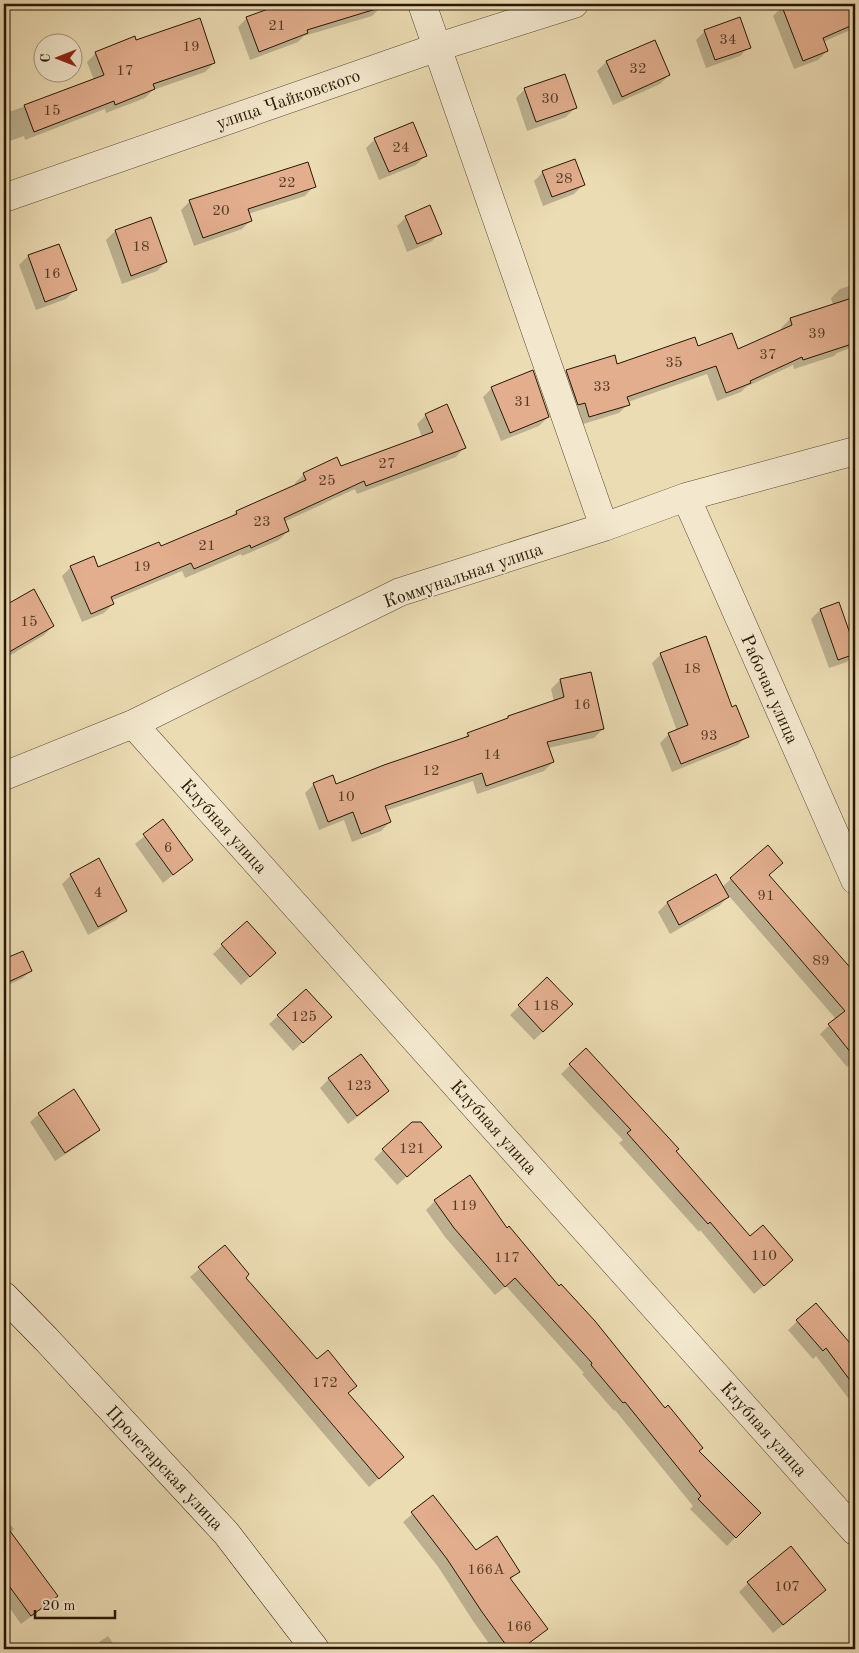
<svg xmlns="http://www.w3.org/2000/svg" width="859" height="1653" viewBox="0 0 859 1653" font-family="'Old Standard TT',serif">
	<rect width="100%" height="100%" fill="#ecdcb4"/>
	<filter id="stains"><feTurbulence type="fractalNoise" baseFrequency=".004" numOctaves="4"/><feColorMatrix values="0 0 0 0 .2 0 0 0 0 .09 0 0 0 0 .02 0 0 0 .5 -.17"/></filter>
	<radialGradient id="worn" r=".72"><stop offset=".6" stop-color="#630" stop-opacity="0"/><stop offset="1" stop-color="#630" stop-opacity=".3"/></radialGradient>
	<path fill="#0003" d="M285,4h95l1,3 -9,9 -68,20 -6,6 -48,18 -12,-33 9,-9z
		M790,4h65v24l-32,14 4,9 -9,9 -24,9 -21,-53 9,-9z
		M705,31l44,16 -9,9 -34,12 -10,-28z
		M654,41l15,34 -9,9 -47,21 -16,-34 9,-9z
		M136,42l78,21 -9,9 -52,18 -8,8 -39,15 -1,-4 -80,31 -1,-4 -20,7v-29l90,-34 -7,-18 9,-9z
		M525,89l50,19 -9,9 -39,14 -11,-33z
		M375,139l50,17 -9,9 -37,15 -13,-32z
		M543,172l40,13 -9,9 -31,12 -9,-25z
		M314,186l-9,10 -57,18 3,6 -9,9 -48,17 -13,-36 9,-9z
		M406,217l34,16 -9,9 -24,10 -10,-26z
		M150,219l16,43 -9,9 -35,13 -16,-44 9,-9z
		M59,245l16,45 -9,9 -30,11 -17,-45 9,-9z
		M855,284v62l-18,7 -3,3 -40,13 -1,-4 -47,22 -5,5 -24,9 -10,-27 -79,28v2l-9,9 -39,12 -23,-45 9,-9 51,-5 81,-18 39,2 45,-20 -1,-2 9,-9 43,-14 -2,-7 9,-9z
		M492,388l56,29 -9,9 -38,15 -18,-44z
		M426,415l38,33 -8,9 -99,37 -2,-5 -71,33 4,9 -9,9 -37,16 -1,-2 -56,24 -3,-7 -71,30 2,3 -9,9 -22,9 -20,-46 9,-9 27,2 62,-21 70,-30 6,-6 60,-26 -1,-3 9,-9 36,-6 82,-31 -5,-13z
		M33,591l20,35 -9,9 -40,24v-51z
		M838,604l17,49 -8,9 -18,6 -18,-49 9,-9z
		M661,654l71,55 15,27 -9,9 -66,27 -12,-29 9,-9 8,-3 -25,-68z
		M560,680l43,49 -9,9 -46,10 5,14 -9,9 -67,23 -4,-13 -88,30 5,11 -9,9 -29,11 -8,-22 -25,10 -14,-37 9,-9 22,2 126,-46 6,-6 86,-32 -3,-13z
		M163,821l29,39 -29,23 -28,-39z
		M767,847l1,29 87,101v83l-8,7 -27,-33 16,-15 -107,-123 -10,10 -49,28 -12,-22 9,-9 49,-27 6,11z
		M71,875l54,36 -9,9 -28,15 -26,-51z
		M247,922l19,40 -25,23 -28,-31z
		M4,956l2,4 25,10 -8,8 -19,9z
		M547,979l16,34 -29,27 -24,-25z
		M278,1016l43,10 -28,25 -24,-27z
		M586,1050l164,188 33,31 -29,25 -54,-64 -1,2 -80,-89 4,-3 -62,-66z
		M329,1079l59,12 -9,9 -31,24 -28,-36z
		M39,1114l60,15 -9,9 -35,23 -25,-39z
		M383,1150l48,5 -34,30 -23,-26z
		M435,1201l72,29 191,221 61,62 -32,33 -37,-37 3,-3 -78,-96 -1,1 -32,-37 2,-1 -78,-87 -11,9 -50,-58 -19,-27z
		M225,1247l19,31 72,83 40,25 -9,8 46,72 -24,21 -179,-210z
		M815,1305l40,46v56l-39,-51 -3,3 -25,-29z
		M433,1496l43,56 42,20 -8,8 33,52 -21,17h-29l-20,-28 -34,-53 -36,-46z
		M4,1517l10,12 -4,5 46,62 -9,9 -26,19 -17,-24z
		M748,1583l77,7 -52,43 -34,-41z
		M108,1636l9,13h-28z"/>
	<path fill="#e2ae8e" stroke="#271704" d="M282,4h93l1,5 -69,21 1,3 -49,19 -13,-35z
		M781,4h74v20l-32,14 5,13 -25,10z
		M740,17l11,31 -36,12 -11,-30z
		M200,18l15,45 -62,21 2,5 -40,16 -1,-4 -80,31 -10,-27 80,-30 -9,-23 40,-16 1,4z
		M655,40l15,35 -48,22 -16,-36z
		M565,74l12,34 -41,14 -12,-34z
		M413,122l14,34 -38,16 -15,-34z
		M575,159l10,26 -33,12 -10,-26z
		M308,162l8,25 -68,22 4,12 -49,17 -14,-38z
		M430,205l12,29 -25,10 -12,-28z
		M151,217l16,45 -36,14 -16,-46z
		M59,244l18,46 -32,12 -17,-47z
		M855,297v46l-52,17 -1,-3 -52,24 1,2 -25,10 -10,-27 -89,31 3,8 -41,12 -4,-14 -7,2 -12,-35 49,-15 2,9 78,-27 3,9 34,-13 6,16 54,-24 -2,-7z
		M533,370l16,47 -39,16 -19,-46z
		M447,404l19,44 -100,38 -2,-5 -80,37 5,13 -38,17 -1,-3 -56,24 -3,-6 -80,34 3,7 -23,10 -21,-48 24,-10 4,11 61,-25 2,4 76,-32 -1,-3 70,-31 -3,-7 34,-16 4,9 92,-34 -8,-18z
		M34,589l20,37 -50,29v-49z
		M839,602l16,46v6l-17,6 -18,-51z
		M706,636l26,71 4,-2 13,32 -68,27 -13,-31 20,-8 -28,-72z
		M591,672l13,57 -57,13 7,20 -68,24 -4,-13 -97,33 6,16 -30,12 -8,-22 -25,10 -15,-39 20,-8 3,9 48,-19 85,-29 -2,-3 41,-15v-2l56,-19 -4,-18z
		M163,819l30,41 -20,15 -30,-41z
		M768,845l15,18 -14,12 86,98v85l-27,-34 17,-13 -115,-133z
		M99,858l28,53 -29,16 -28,-53z
		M716,874l13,23 -50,28 -12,-23z
		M247,921l29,32 -26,24 -29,-33z
		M23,951l9,20 -28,13v-25z
		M547,977l26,27 -30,28 -25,-27z
		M306,989l26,28 -29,26 -26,-28z
		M586,1048l93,101 -3,2 74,85 13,-11 30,35 -29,26 -54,-64 -2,2 -81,-91 4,-3 -62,-66z
		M361,1054l28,37 -32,25 -29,-38z
		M74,1089l26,41 -35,23 -27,-40z
		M412,1122h9l21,25 -35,30 -25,-28z
		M470,1175l37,53 2,-2 50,60 2,-2 34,37 70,87 3,-3 35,43 -4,3 62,62 -25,25 -38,-39 3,-3 -76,-94 -2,1 -32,-38 1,-2 -77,-85 -10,9 -51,-59 -20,-28z
		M225,1245l24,29 -3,4 71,81 11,-9 29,36 -9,7 56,64 -25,22 -181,-212z
		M816,1303l39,46v38l-29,-39 -3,3 -27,-31z
		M433,1495l43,55 21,-14 23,36 -10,6 38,51 -27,20h-12l-27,-37 -35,-53 -36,-47z
		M4,1523l54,73 -27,20 -27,-37z
		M791,1546l35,44 -43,35 -36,-43z"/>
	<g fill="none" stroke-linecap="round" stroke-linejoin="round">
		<defs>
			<path id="minor" d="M422,4l182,523
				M4,198l434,-151 136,-43
				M686,497l169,383
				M133,724l722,807
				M4,776l129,-52 267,-132 204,-65 82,-30 169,-46"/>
			<path id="secondary" d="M4,1296l42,43 180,194 89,116"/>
		</defs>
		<use href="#minor" stroke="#584830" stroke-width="29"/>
		<use href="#secondary" stroke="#271704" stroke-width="29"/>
		<use href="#minor" stroke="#f3e8ce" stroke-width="28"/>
		<use href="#secondary" stroke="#f3e8ce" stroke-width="28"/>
	</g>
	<g text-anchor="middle" stroke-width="4" stroke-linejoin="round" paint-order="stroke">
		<g font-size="15" fill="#563d26">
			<text x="277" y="30">21</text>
			<text x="728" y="44">34</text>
			<text x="191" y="51">19</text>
			<text x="638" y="73">32</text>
			<text x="125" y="75">17</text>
			<text x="550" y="103">30</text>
			<text x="52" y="115">15</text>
			<text x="401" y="152">24</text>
			<text x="564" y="183">28</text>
			<text x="287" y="187">22</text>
			<text x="221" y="215">20</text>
			<text x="141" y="251">18</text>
			<text x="52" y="278">16</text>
			<text x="817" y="338">39</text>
			<text x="768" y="359">37</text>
			<text x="674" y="367">35</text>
			<text x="602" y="391">33</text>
			<text x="523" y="406">31</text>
			<text x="387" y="468">27</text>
			<text x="327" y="485">25</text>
			<text x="262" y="526">23</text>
			<text x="207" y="550">21</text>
			<text x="142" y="571">19</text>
			<text x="29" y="626">15</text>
			<text x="692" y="673">18</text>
			<text x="582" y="709">16</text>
			<text x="709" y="740">93</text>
			<text x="492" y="759">14</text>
			<text x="431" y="775">12</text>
			<text x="346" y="801">10</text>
			<text x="168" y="852">6</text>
			<text x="98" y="897">4</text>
			<text x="766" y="900">91</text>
			<text x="821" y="965">89</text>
			<text x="546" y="1010">118</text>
			<text x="304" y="1021">125</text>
			<text x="359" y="1090">123</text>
			<text x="412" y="1153">121</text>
			<text x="464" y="1210">119</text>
			<text x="764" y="1260">110</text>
			<text x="507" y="1262">117</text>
			<text x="325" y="1387">172</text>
			<text x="486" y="1574">166А</text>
			<text x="787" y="1591">107</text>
			<text x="519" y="1631">166</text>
		</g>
		<g font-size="18" fill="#271704" stroke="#f3e8ce">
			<text transform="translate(288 99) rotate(-19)" y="6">улица Чайковского</text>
			<text transform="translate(463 575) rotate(-19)" y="6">Коммунальная улица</text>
			<text transform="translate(770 689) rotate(66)" y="6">Рабочая улица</text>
			<text transform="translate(224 826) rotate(48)" y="6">Клубная улица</text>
			<text transform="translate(494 1127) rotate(48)" y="6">Клубная улица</text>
			<text transform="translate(764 1429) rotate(48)" y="6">Клубная улица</text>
			<text transform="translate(165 1468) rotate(47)" y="6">Пролетарская улица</text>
		</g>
	</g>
	<rect width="859" height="1653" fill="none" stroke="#ecdcb4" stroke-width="20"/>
	<rect x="5" y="5" width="849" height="1643" fill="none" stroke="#271704" stroke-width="2.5"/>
	<rect x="10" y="10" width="839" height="1633" fill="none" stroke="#271704"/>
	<g transform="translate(58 58) rotate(270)"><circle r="24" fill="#f3e8ce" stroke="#a1947d"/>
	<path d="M0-4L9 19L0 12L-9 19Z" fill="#8f2418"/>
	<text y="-8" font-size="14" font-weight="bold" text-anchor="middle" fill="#271704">С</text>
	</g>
	<path d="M35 1610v8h80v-8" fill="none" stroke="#271704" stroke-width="2.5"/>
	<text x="42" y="1610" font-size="15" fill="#271704" stroke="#f3e8ce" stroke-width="4" paint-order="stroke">20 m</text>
	<rect width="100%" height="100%" filter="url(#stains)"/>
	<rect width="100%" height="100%" fill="url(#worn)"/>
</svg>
